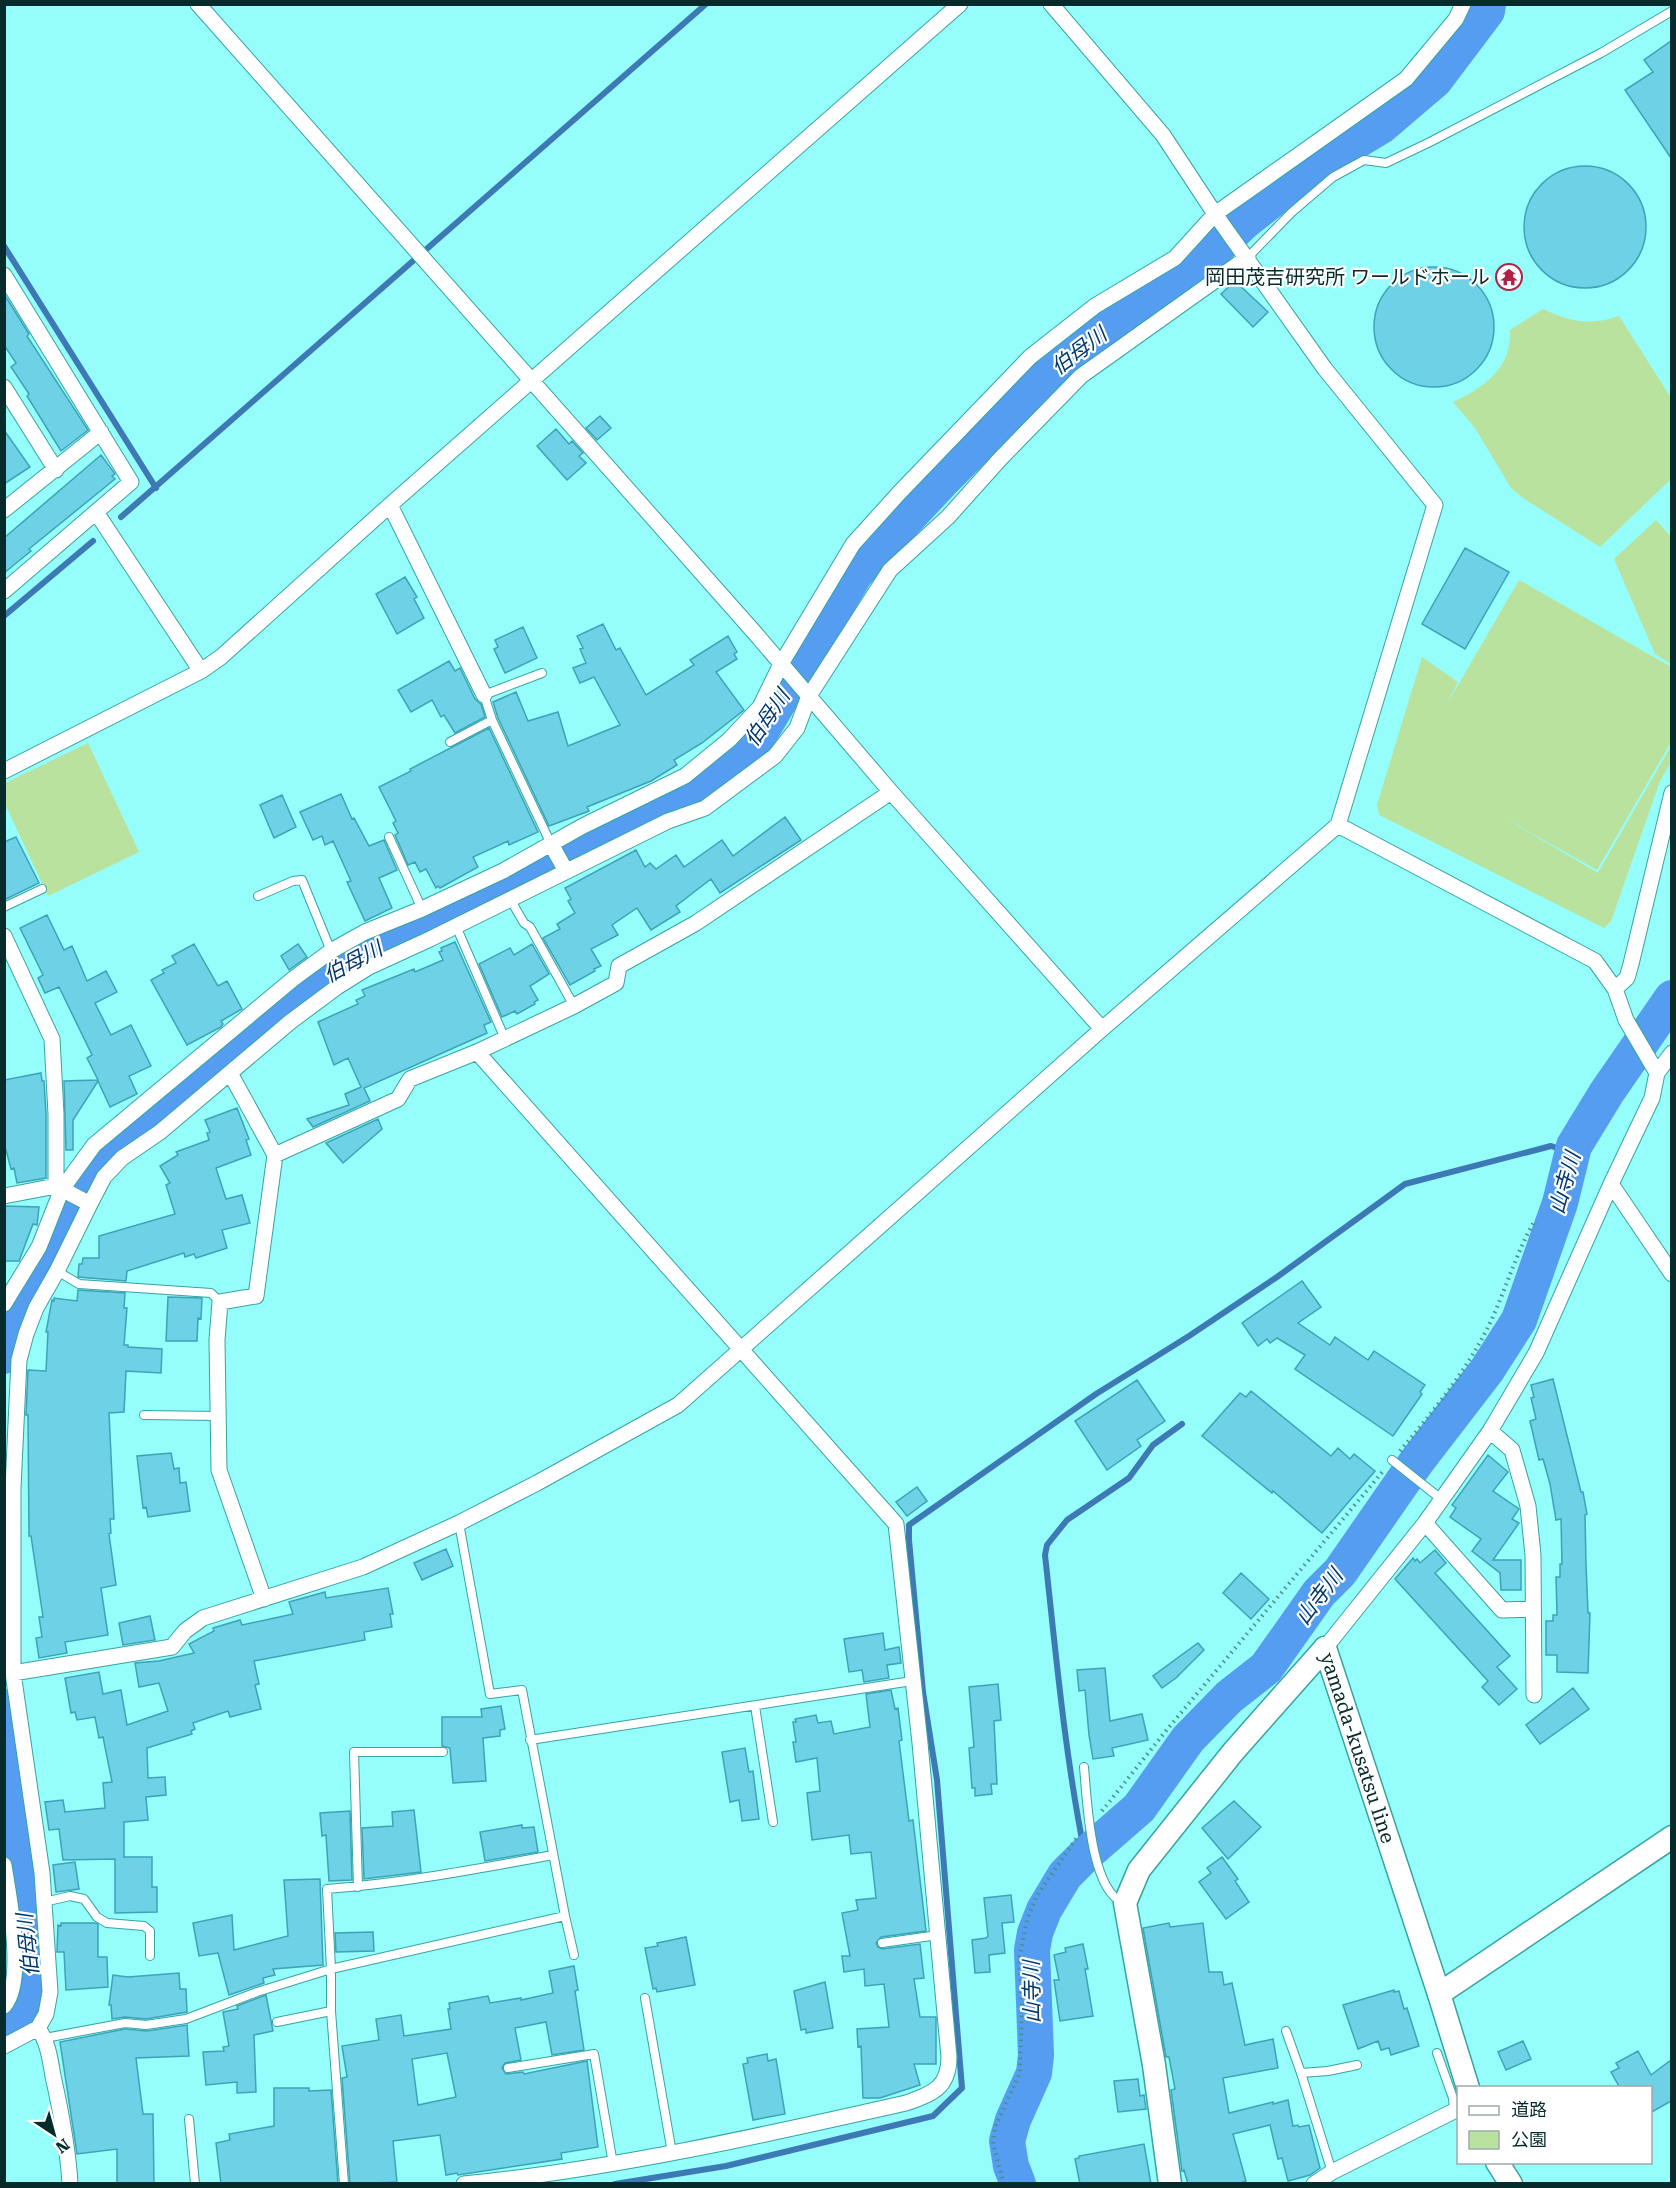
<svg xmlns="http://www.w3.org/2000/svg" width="1676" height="2188" viewBox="0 0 1676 2188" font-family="'Roboto Serif','Noto Sans JP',serif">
	<rect width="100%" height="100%" fill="#95fdfa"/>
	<path fill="#bae29f" d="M1543,309c27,13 47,17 76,7l52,82v81l-71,68 -77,-49 -12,-10 -36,-60 -22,-26c31,-14 59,-34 57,-72z
		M1656,520l15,17v127l-16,-10 -41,-95z
		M1519,580l152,87v75l-74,128 -96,-54 97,57 73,-127v16l-11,19 -49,140 -7,7 -225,-113 -2,-10 45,-148 36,25 -11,22z
		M88,743l51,109 -91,44 -43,-92v-21z"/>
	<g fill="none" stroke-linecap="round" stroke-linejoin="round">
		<path stroke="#3d7ab5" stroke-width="6" d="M4,246l152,242
			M121,517l585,-513
			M4,616l89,-75
			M1085,1855c-20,-99 -29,-200 -40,-300l2,-10 20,-25 62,-42 24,-33 29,-21
			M615,2184l111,-18 207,-50 29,-28 -25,-308 -14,-88 -14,-152v-15l187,-131 93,-58 88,-59 128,-93 146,-38 21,7"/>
		<path stroke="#549df0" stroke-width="36" d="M4,1356l8,-33 87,-164 103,-81 85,-73 39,-31 43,-25 222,-107 105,-53 32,-23 28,-26 99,-166 89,-95 122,-123 39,-29 85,-54 55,-52 73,-57 63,-38 54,-46 52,-69 1,-7
			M4,1707c5,55 10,110 17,165 4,37 18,96 8,132 -2,10 -15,21 -25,25
			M1018,2184l-7,-18 -4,-25 6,-21 21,-47 2,-18 -4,-105 3,-17 9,-23 21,-35 20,-20 54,-47 49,-69 41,-42 37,-29 53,-75 21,-21 77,-111 70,-91 32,-50 41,-117 14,-57 33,-54 65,-94"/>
	</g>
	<path fill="#6ed1e6" stroke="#3ca3b8" stroke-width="1.5" fill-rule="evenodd" d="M1671,41v117l-46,-68 28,-18 -9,-12z
		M1524 227a61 61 0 1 1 122 0a61 61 0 1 1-122 0Z
		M1374 327a60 60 0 1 1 120 0a60 60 0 1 1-120 0Z
		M1235,281l33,31 -15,15 -32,-33z
		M4,294l25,40 -2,2 61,94 -27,21 -34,-55 2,-2 -18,-27 5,-4 -12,-18z
		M600,416l11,12 -14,12 -11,-12z
		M556,429l13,15 3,-3 11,12 -4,3 7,7 -19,17 -30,-34z
		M4,430l26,37 -26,17z
		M101,455l14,19 -3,2 3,3 -86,70 2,2 -27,22v-35z
		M1465,548l44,24 -44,77 -43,-25z
		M405,577l12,20 -3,2 10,19 -27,16 -21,-40z
		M603,624l13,26 4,-2 26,47 48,-30 -4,-5 38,-24 9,16 -3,2 3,5 -21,13 28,38 -42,33 -28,17 3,5 -26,16 -64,26 2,4 -40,15 -51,-108 -5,-16 23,-10 12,29 30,-9 10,34 52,-21 -26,-48 -14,6 -7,-15 13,-5 -6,-14 3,-1 -6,-12z
		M523,627l14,31 -32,15 -11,-24 4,-2 -3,-7z
		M449,661l6,10 5,-3 15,31 6,5 4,13 -30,16 -11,-18 -3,2 -9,-17 -21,12 -13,-22z
		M489,728l49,104 -29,13 -1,-4 -35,16 5,10 -38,21 -2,-2 -2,2 -10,-19 -6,3 -5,-10 -7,3 -13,-30 3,-2 -5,-10 3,-2 -17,-34 32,-16 -1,-2z
		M341,794l11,25 2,-1 15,28 15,-6 13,30 -18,8 13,30 -27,13 -18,-39 4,-1 -18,-40 -8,4 -3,-9 -9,4 -13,-28z
		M282,795l14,32 -22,11 -14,-33z
		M785,817l16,23 -81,53 -9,-14 -35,27 4,6 -29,18 -14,-22 -25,17 6,10 -27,14 10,17 -7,3 1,2 -25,14 -27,-47 17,-9 -3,-5 18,-11 -7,-12 3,-2 -6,-11 71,-38 9,17 5,-4 6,6 20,-14 8,12 38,-27 11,16z
		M16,837l23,46 -35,17v-58z
		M47,915l17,35 8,-4 15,35 19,-10 11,21 -22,11 16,32 20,-10 20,41 -22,10 8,18 -27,13 -12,-26 -25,39v30h-7l-2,-69 34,-1 -11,-22 5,-3 -33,-68 -14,6 -7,-15 5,-3 -23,-47z
		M455,942l36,80 -7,3 3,8 -123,55 6,13 -57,26 -6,-8 42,-14 -4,-11 16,-7 -13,-29 -14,7 -16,-43 40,-18 -2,-4 9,-4 -3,-6 52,-21 1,3 28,-12 -4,-8 3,-1 -1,-3z
		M194,944l24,42 9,-5 15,28 -21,12 2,3 -2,3 -34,18 -36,-65 13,-7 -2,-3 14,-7 -4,-7z
		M298,944l9,13 -18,13 -8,-14z
		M532,944l17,30 -19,12 8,14 -4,2 1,2 -18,10 -2,-3 -13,6 -23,-53 31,-16 4,7z
		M41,1073l1,8h2l2,33v64l-29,5 -3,-15 -3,1 -5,-19h-2v-70z
		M237,1108l12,31 -3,1 5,15 -35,13 10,31 16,-4 8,28 -28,7 5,18 -31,10 -2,-4 -9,3 -1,-4 -57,18 -1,10 -48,-4 1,-13h3l1,-6h16v-22l76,-22 -9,-29 4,-2 -10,-17 18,-11 -2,-3 33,-12 -2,-7 3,-1 -5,-12z
		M378,1119l4,10 -39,34 -17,-20z
		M5,1206l34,1 -2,18 -4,-1 -14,37h-15z
		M1302,1281l19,26 -23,16 32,22 5,-8 33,23 6,-9 51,34 -5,7 2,2 -29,42 -98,-67 10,-14 -28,-17 -7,5 -3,-4 -9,7 -16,-23z
		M78,1290l47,3 -1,15h3l-3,37h4v2l34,2 -1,24 -35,-2 -2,41 -15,1 5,106h-4l1,14 -2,1 7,51 -15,3 7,47 -43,7 2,11 -28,5 -3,-20 6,-1 -3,-20h4l-12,-81h-2l-1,-121h-2l2,-45 18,1 2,-39h-2l6,-32 2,1v-3l23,3z
		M168,1297l34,1 -1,21 -3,-1 -1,23h-31z
		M1553,1379l28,113h2l4,22 -2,1 1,49 2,49h2l-2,60 -31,-1v-17h-11v-34h7v-6h4l-1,-38h4v-13h2l-1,-45 -5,1 -6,-36 -7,-25 -4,1 -9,-39 6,-2 -5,-21 3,-1 -3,-12z
		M1137,1380l28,41 -28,19 4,6 -34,24 -32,-49z
		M1251,1391l80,65 7,-8 12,11 4,-5 21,17 -53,62 -49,-42 -1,2 -70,-57 38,-43 6,4z
		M171,1453l3,16 5,-1 1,15 6,-1 4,29 -42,6 -2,-10 -3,1 -6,-52z
		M1488,1455l20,17 -15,19 26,18 -7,10 7,4 -26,37h28v30h-20l-1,-17 -28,-22 9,-12 -31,-22 6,-9 -4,-3z
		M917,1487l10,14 -20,15 -11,-14z
		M446,1549l7,17 -31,14 -8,-17z
		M1435,1550l11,13 -11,10 75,83 -13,11 20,22 -18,16 -17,-18 6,-6 -93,-102 18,-21 2,3 2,-2 3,4z
		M1241,1573l28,26 -18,20 -28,-26z
		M388,1588l5,26h-3l2,13 -28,5 1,8 -111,21 5,23 -4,1 6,24 -31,8 -2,-6 -35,12 2,6 -4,2 1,3 -45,14 1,30 17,-1 1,18 -20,2 2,23 -24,2v35h28v30h5v25l-42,1v-54l-52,1 -4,-31 -10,1 -4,-28 18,-2 2,12 40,-4 -2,-25 9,-1 -9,-45 -4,1 -4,-21 -18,3 -2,-8 -4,1 -6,-35 34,-6 4,22 18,-4 6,35 41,-14 -9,-28 -20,4 -4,-24 24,-2 35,-8 -5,-9 25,-13 -1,-3 27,-8 2,5 51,-11 -4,-12 36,-10 1,6z
		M150,1616l5,24 -32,5 -4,-22z
		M883,1633l2,17 14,-3 2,16 -14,2 2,13 -25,4 -2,-12 -13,2 -5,-33z
		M1198,1643l6,7 -28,28 -14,10 -9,-12z
		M1105,1668l5,53 32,-7 6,26 -36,8 2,8 -21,3 -4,-24 -4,-45 -6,1 -2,-21z
		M998,1684l3,36 -7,1 3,63h-6l1,10 -17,2v-8h-3l-3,-40 5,-1 -5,-60z
		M1573,1688l16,21 -49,35 -14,-19z
		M891,1690l4,19 3,-1 4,32 -3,1 10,80 4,-1 13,111 -45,6 -5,6 2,4 4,2 38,-5 4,34 -10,1 6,38h16v47h-22l6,21 -40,13h-17l-2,-52 -3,1 -1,-18 32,-2 -5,-43 -19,2 -1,-17 -20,3 -2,-16h8l-8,-43 16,-3 -2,-10 20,-2 -5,-46 -20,2 -2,-19 -37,5 -5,-47 13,-2 -3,-33 -21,4 -3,-20h3l-3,-20h3l-1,-3 21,-4 2,8 13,-2 3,13 36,-7 -4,-33z
		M501,1706l4,23 -5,1v6l-17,2 3,43 -33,2 -3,-35 -8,-2v-29h40l-1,-8z
		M745,1748l4,24 4,-1 6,48 -17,2 -3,-21 -9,2 -8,-50z
		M1234,1801l27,26 -33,32 -26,-31z
		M414,1810l7,62 -57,7 -2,-51 31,-2 -1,-14z
		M350,1811l2,69 -23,1 -3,-46 -4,1 -2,-23z
		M522,1825v3l12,-1 4,25 -53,9 -5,-29z
		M1222,1857l16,22 -3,2 14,21 -23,17 -27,-37 12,-9 -4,-5z
		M75,1862l4,27 -23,3 -3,-27z
		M320,1879l3,86 -50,4 2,6 -12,3 1,5 -35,12 -11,-42 -19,3 -6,-33 39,-8 2,35 54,-14 -4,-56z
		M1011,1895l3,27 -12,1 3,30 -16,2 1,17 -15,1 -3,-33 14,-2 2,-2 -4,-38z
		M61,1923h34l3,1v33h9l1,30 -42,3 -2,-38h-7l1,-27 3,1z
		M1169,1923l1,4 33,-4 6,49h13l2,13 8,-2 13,62 28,-6 5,29 -55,10 6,35 44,-11v2l15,-4 5,26 5,-1 1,2 10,-2 11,43 -10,7 -22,6 -6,-23 -4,1 -8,-34 -37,9 13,47 -9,3h-49l-4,-14 -2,1 -11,-81 4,-1 -6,-32h-3l-23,-129z
		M373,1932l1,19 -38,1 -1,-19z
		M686,1937l9,48 -38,7 -1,-4 -3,1 -8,-41 13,-2 -1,-3z
		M1083,1944l5,25h-3l8,47 -33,5 -6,-41h5l-5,-25 12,-3 -1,-4z
		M574,1966l4,24 -3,1 9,59 -32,5 -6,-33 -31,6 6,32 -16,3 -3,5 4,6 17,-2 1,2 63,-13 11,86 -37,6 1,6 -104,16 -1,-2 -11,2 -6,-40 -47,6 4,41 -47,2 -8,-106 5,-1 -5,-31 37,-6 -3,-21 25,-4 3,21 47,-7 -3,-20h2l-1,-6 39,-7 2,7 31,-5v2l32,-7 -4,-22zM447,2053l9,44 -38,8 -6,-46z
		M179,1973l1,16h6l1,23 -41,7 -21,-2 -13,2 -1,-14h-2l4,-30 15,2z
		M825,1982l8,46 -27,5v-4l-5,1 -7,-39z
		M1394,1990v2l5,-1 5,18 3,-1 12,38 -28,9 -2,-7 -8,2 -3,-9 -20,8 -15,-44z
		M266,1995l7,36 -19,4 2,57 -19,1v-11l-31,3 -3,-33 21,-1 -1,-4 6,-1 -6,-34 15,-3 -1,-3z
		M187,2025l2,31 -53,2 7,56h10l1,70h-37v-35l-40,5 -17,-112 65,-13 22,2z
		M1523,2041l8,18 -25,11 -8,-18z
		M1638,2051l13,24 20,-15v41l-21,12v-25h-30l-9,-16 8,-4 -3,-5z
		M767,2054l1,7 8,-2 9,55 -32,6 -10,-56 5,-1 -1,-5z
		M1138,2079l2,17 4,-1 2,14 -28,3 -4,-31z
		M274,2088h35v3l22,-1 7,94h-117l-5,-41 14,-3 -1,-6 45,-8z
		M1144,2144l7,40h-71l-5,-25 4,-1v-2z"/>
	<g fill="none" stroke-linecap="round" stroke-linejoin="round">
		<defs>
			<path id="lane" d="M1248,257l44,-45 41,-35 31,-17 22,3 44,-21 171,-89 71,-42
				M542,673l-58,22 8,25 59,124
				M450,742l42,-22
				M389,837l33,72
				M258,896l35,-15 9,-1 29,71
				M510,899l14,24 6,4 44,79
				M4,907l38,-18
				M456,926l49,113
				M57,1271l22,13 132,9 9,9
				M144,1415l74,1
				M1392,1460l49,39
				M755,1706l18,116
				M530,1740l382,-59
				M1084,1767c3,32 6,124 40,136
				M358,1887l-4,-135h89
				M44,1902l26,-6 14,3 13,18 10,6 37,3 6,5v25
				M565,1916l9,39
				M882,1943l56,-8
				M645,1998l27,155
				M277,2022l54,-11
				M1286,2031l15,42 31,99
				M45,2038l80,-15 21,2 40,-6 71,-27 74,-23 -4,-80c76,-6 151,-20 226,-34
				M1437,2053l16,45 1,13
				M508,2068l86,-14 19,110
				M1301,2073l27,-2 29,-6
				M189,2119l6,65
				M344,2184l-13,-173v-42l234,-53 -43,-226 -32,4 -31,-171"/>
			<path id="street" d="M198,4l556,628 137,160 211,237
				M4,275l127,207 -127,109
				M4,387l52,83
				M390,505l94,190
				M4,510l97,-78
				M96,512l105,159
				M4,771l197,-100 20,-14 169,-152 570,-501
				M1338,825l257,136 20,28 11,31 31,53
				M551,844l15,27
				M4,936l48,103 4,75v72
				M1615,989l12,-11 4,-14 41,-171
				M230,1073l45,82 -19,141 -36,6 -3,38 2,130 45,129
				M275,1155l123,-56 12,-20 67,-27 97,-46 42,-23 3,-17 77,-43 195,-131
				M1611,1184l61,90
				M4,1196l52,-10 34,18
				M4,1304l35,-57 23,-58 32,-44 199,-166 38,-28 34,-19 57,-23 81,-38 80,-45 102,-50 44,-36 31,-33 21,-43 72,-120 47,-52 130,-135 65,-51 80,-48 40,-44 191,-135 50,-60 7,-15
				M1490,1431l22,19 16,56 5,49 1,140
				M1425,1523l77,87 31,-1
				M1325,1648l100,-125 65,-92 46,-78 75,-169 41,-86 5,-25 15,-20
				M13,1673l159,-26 13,-16 18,-13 160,-51 96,-44 78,-40 141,-78 424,-376 236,-204 97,-320 -110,-136 -110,-155 -52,-79 -112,-131
				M4,1865c5,33 22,116 0,141
				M38,2028c10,14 12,31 15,48 8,36 15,71 17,108
				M4,2046l34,-18 8,-14 4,-22 -8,-119 -29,-200v-185l6,-128 7,-26 10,-26 21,-37 33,-67 14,-27 18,-19 38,-26 130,-110 47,-35 32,-20 61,-28 238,-118 37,-13 70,-52 22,-28 12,-32 81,-126 58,-53 52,-58 81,-83 167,-119
				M464,2184c149,-15 296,-48 442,-81 27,-9 43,-16 43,-46l-29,-314 -24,-219 -419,-472
				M1314,2184l18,-12 126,-63"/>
			<g id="secondary">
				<path id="s1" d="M1325,1648l114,346 29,94"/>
				<path d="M1439,1994l233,-157"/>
				<path d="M1497,2162l14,22"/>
				<path d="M1170,2184l-16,-119 -29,-162 14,-33 94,-118 92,-104"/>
			</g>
		</defs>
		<use href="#lane" stroke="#36a4a2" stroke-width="10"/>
		<use href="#street" stroke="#36a4a2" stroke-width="17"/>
		<use href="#secondary" stroke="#36a4a2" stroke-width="25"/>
		<path stroke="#4a8e8c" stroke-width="4" stroke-dasharray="1.5 4.5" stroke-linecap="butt" d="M1400,1451c31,-37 64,-77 86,-120 18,-35 28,-74 48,-109
			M1102,1811l63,-79 219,-262
			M1004,2184l-11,-40 2,-17 25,-54 2,-69 -3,-46 8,-38 9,-23 42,-61"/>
		<use href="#lane" stroke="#fff" stroke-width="8"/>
		<use href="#street" stroke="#fff" stroke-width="15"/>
		<use href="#secondary" stroke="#fff" stroke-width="22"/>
	</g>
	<defs>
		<symbol id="temple-ring" viewBox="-11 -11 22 22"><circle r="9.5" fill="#fff" stroke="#b22045" stroke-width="1.5"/><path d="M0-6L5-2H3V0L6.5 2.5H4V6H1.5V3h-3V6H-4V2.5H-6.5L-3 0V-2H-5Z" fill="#b22045"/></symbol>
	</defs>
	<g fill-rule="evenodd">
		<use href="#temple-ring" x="1494" y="262" width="30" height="30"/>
	</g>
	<g text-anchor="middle" stroke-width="4.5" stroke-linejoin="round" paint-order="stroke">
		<g font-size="20" fill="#072a2a" stroke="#fff" text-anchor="end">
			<text x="1490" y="284">岡田茂吉研究所 ワールドホール</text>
		</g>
		<g font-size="20" fill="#072a2a" stroke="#fff">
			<text dy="7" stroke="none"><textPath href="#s1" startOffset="105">yamada-kusatsu line</textPath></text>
		</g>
		<g font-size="21" font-style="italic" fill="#03396d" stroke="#fff">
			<text transform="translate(1079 351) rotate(-37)" y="7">伯母川</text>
			<text transform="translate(767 718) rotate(-56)" y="7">伯母川</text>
			<text transform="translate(353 962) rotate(-28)" y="7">伯母川</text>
			<text transform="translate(1565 1183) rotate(-74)" y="7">山寺川</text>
			<text transform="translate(1319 1597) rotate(-53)" y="7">山寺川</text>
			<text transform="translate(28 1945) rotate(-96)" y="7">伯母川</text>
			<text transform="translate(1032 1992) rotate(-91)" y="7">山寺川</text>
		</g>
	</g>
	<rect width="1676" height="2188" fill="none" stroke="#072a2a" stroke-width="12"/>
	<rect x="1457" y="2086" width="195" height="78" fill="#ffffff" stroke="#9caaaa" stroke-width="1.5"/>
	<rect x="1469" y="2106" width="30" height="9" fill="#ffffff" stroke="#9caaaa" stroke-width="1.5"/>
	<text x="1511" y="2116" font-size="18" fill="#072a2a">道路</text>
	<rect x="1469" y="2131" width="30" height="18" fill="#bae29f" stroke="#9caaaa" stroke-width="1.5"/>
	<text x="1511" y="2146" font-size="18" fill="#072a2a">公園</text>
	<g transform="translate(54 2134) rotate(144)" stroke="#ffffff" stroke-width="4.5" paint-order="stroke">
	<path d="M0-4.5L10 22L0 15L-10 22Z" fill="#072a2a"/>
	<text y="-9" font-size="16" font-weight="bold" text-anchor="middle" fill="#072a2a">N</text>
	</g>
</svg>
